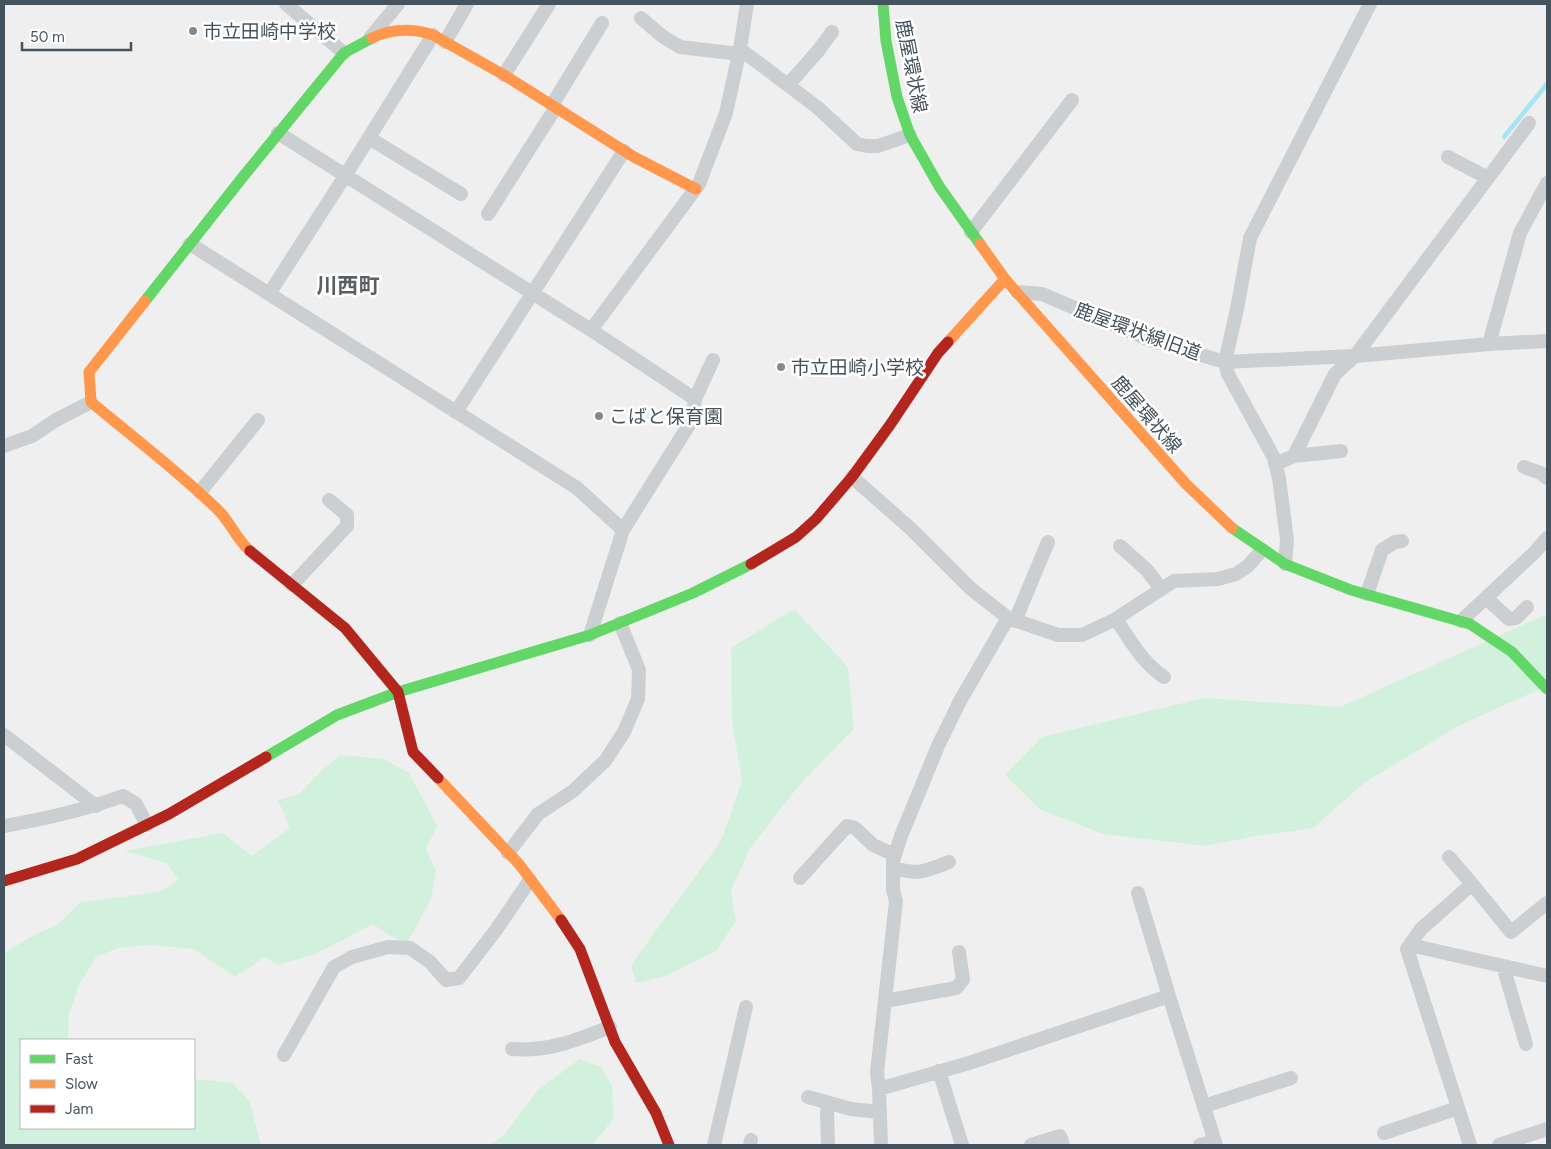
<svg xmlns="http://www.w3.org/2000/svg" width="1551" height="1149" viewBox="0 0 1551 1149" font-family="Figtree,'Noto Sans JP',sans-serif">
	<rect width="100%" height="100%" fill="#f0efef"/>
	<path fill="#d2f1dc" d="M794,609l54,58 6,62 -53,54 -51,65 -19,43 5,30 -20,30 -51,25 -29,7 -5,-18 90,-124 21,-60 -10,-60 -1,-73z
		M1547,614v72l-87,39 -96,58 -51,45 -58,8 -50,10 -102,-12 -62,-24 -36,-35 37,-38 162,-39 136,9z
		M341,755l43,4 25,14 28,53 -11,23 10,22 -5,28 -24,44 -17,-7 -17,-12 -60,31 -35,10 -13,-8 -30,20 -41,-28 -45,-4 -31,3 -22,9 -17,28 -10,30 -1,25h-47v88h173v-49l38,4 17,17 12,45h-257v-192l30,-18 23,-10 24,-23 78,-10 19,-12 -11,-17 -43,-12 99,-18 29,23 38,-28 -12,-28 21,-6 22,-23z
		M580,1059l21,8 11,19 2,32 -22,27h-102l14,-10 34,-45z"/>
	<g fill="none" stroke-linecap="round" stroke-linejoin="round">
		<path stroke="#a3e5f2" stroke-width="4.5" d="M1504,137l43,-53"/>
		<path stroke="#cbcfd1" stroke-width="14" d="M286,4l58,49
			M641,18l21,18 18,11 59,7
			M370,38l28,-34
			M445,42l22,-38
			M740,49l77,58 40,37 10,2h11l32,-11
			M504,75l45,-71
			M788,85l30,-34 14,-19
			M552,105l50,-82
			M278,133l313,197 104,69 -3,21 -69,110 -33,105
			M369,138l92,56
			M1448,157l40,21
			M488,214l68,-107
			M971,232l101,-132
			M190,244l387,244 46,42
			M1017,292l25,2 108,46 75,22 130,-6 134,-12 31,-111 27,-50
			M269,294l76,-118 88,-141
			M591,330l108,-146 27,-71 14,-64 7,-45
			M1489,344l58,-3
			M695,399l18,-39
			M456,412l168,-261
			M4,446l28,-10 24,-16 35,-18
			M1294,456l41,-82 20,-18 174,-233
			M1275,464l19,-8 47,-5
			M1524,467l17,6 6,5
			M852,477l58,51 60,60 38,30 50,17h24l32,-15 60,-39 44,-2 18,-5 12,-8 14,-16
			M200,492l58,-72
			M1120,546l27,24 14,19
			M1285,564l2,-24 -8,-62 -5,-20 -46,-84 -3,-12 12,-53 13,-71 120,-234
			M292,585l55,-59v-11l-18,-15
			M1367,594l15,-44 13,-8 7,-1
			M1486,598l23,21 7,-1 11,-11
			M1116,619c14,21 26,43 48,58
			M1015,621l33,-79
			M1461,621l74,-69 12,-14
			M4,735l92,71
			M4,826c41,-7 80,-16 119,-30l13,8 11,21
			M508,853l30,-39 35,-23 32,-30 19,-29 14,-33 1,-29 -19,-47
			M1449,857l23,27 -51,45 -14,20 63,196
			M893,868c27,7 30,4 56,-6
			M800,878l47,-52 8,2 18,17 22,10
			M1472,884l39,48 36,-29
			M1138,893l31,103 47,149
			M1410,945l137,31
			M1503,966l23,78
			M885,1001l71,-13 7,-8 -4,-28
			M512,1049c36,3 65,-9 98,-22
			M284,1055l50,-88 18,-10 36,-10 22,1 20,14 16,18 13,-2 37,-48 34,-50
			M939,1071l23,74
			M879,1089l90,-26 200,-67
			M808,1097l43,12 29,3
			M1204,1106l87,-28
			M827,1111l1,34
			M1384,1133l74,-25
			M714,1145l32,-138
			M750,1145l1,-5
			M881,1145l-2,-56 -2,-17 19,-171 -3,-11v-29l8,-25 37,-90 22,-45 48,-83
			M1031,1145l29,-9 3,9
			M1200,1145l15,-4
			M1499,1145l48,-16"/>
		<path stroke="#63d668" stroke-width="11" d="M883,4l3,37 11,56 13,38 29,51 41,58
			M145,301l97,-123 102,-125 28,-15
			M1232,528l53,36 66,26 119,34 42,28 35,37
			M266,757l71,-42 61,-23 192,-57 103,-42 58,-29"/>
		<path stroke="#ff974d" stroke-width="11" d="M372,38c21,-10 40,-10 61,-3l71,40 130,82 62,32
			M980,244l25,35 181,205 46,44
			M145,301l-56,71 2,30c42,35 87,69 126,107 13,12 19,30 33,42
			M948,342l57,-63
			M438,778l81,86 42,56"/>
		<path stroke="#b3261e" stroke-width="11" d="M250,551l95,77 53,64 15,60 25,26
			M751,564l45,-27 20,-18 36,-42 38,-52 48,-72 10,-11
			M4,881l73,-22 92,-45 97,-57
			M561,920l19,29 35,93 41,71 13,32"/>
	</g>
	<g fill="#818a91" stroke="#fff" stroke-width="2">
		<circle cx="193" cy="31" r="5"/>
		<circle cx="781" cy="367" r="5"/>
		<circle cx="599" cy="416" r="5"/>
	</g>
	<g text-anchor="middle" stroke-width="5" stroke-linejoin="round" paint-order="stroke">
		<g font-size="19" fill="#45535e" stroke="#fff" text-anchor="start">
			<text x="203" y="38">市立田崎中学校</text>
			<text x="791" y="374">市立田崎小学校</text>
			<text x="609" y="423">こばと保育園</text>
		</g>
		<g font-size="19" fill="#45535e" stroke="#fff">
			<text transform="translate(912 66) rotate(79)" y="7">鹿屋環状線</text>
			<text transform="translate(1138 331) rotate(20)" y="7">鹿屋環状線旧道</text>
			<text transform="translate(1147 414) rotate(49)" y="7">鹿屋環状線</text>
		</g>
		<g font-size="21" font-weight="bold" fill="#5a5f64" stroke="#fff">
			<text x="348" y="293">川西町</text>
		</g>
	</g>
	<rect width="1551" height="1149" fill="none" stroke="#45535e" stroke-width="10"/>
	<rect x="20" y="1039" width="175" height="90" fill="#ffffff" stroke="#b5babf"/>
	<rect x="30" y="1055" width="25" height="8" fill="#63d668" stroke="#b5babf"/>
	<text x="65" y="1064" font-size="15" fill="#45535e">Fast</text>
	<rect x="30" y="1080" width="25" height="8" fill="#ff974d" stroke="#b5babf"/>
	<text x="65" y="1089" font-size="15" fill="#45535e">Slow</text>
	<rect x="30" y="1105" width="25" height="8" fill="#b3261e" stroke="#b5babf"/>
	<text x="65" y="1114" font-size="15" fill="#45535e">Jam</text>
	<path d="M22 42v8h109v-8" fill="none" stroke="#45535e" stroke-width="2.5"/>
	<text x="30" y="42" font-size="15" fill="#45535e" stroke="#ffffff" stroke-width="4" paint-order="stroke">50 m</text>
</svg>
